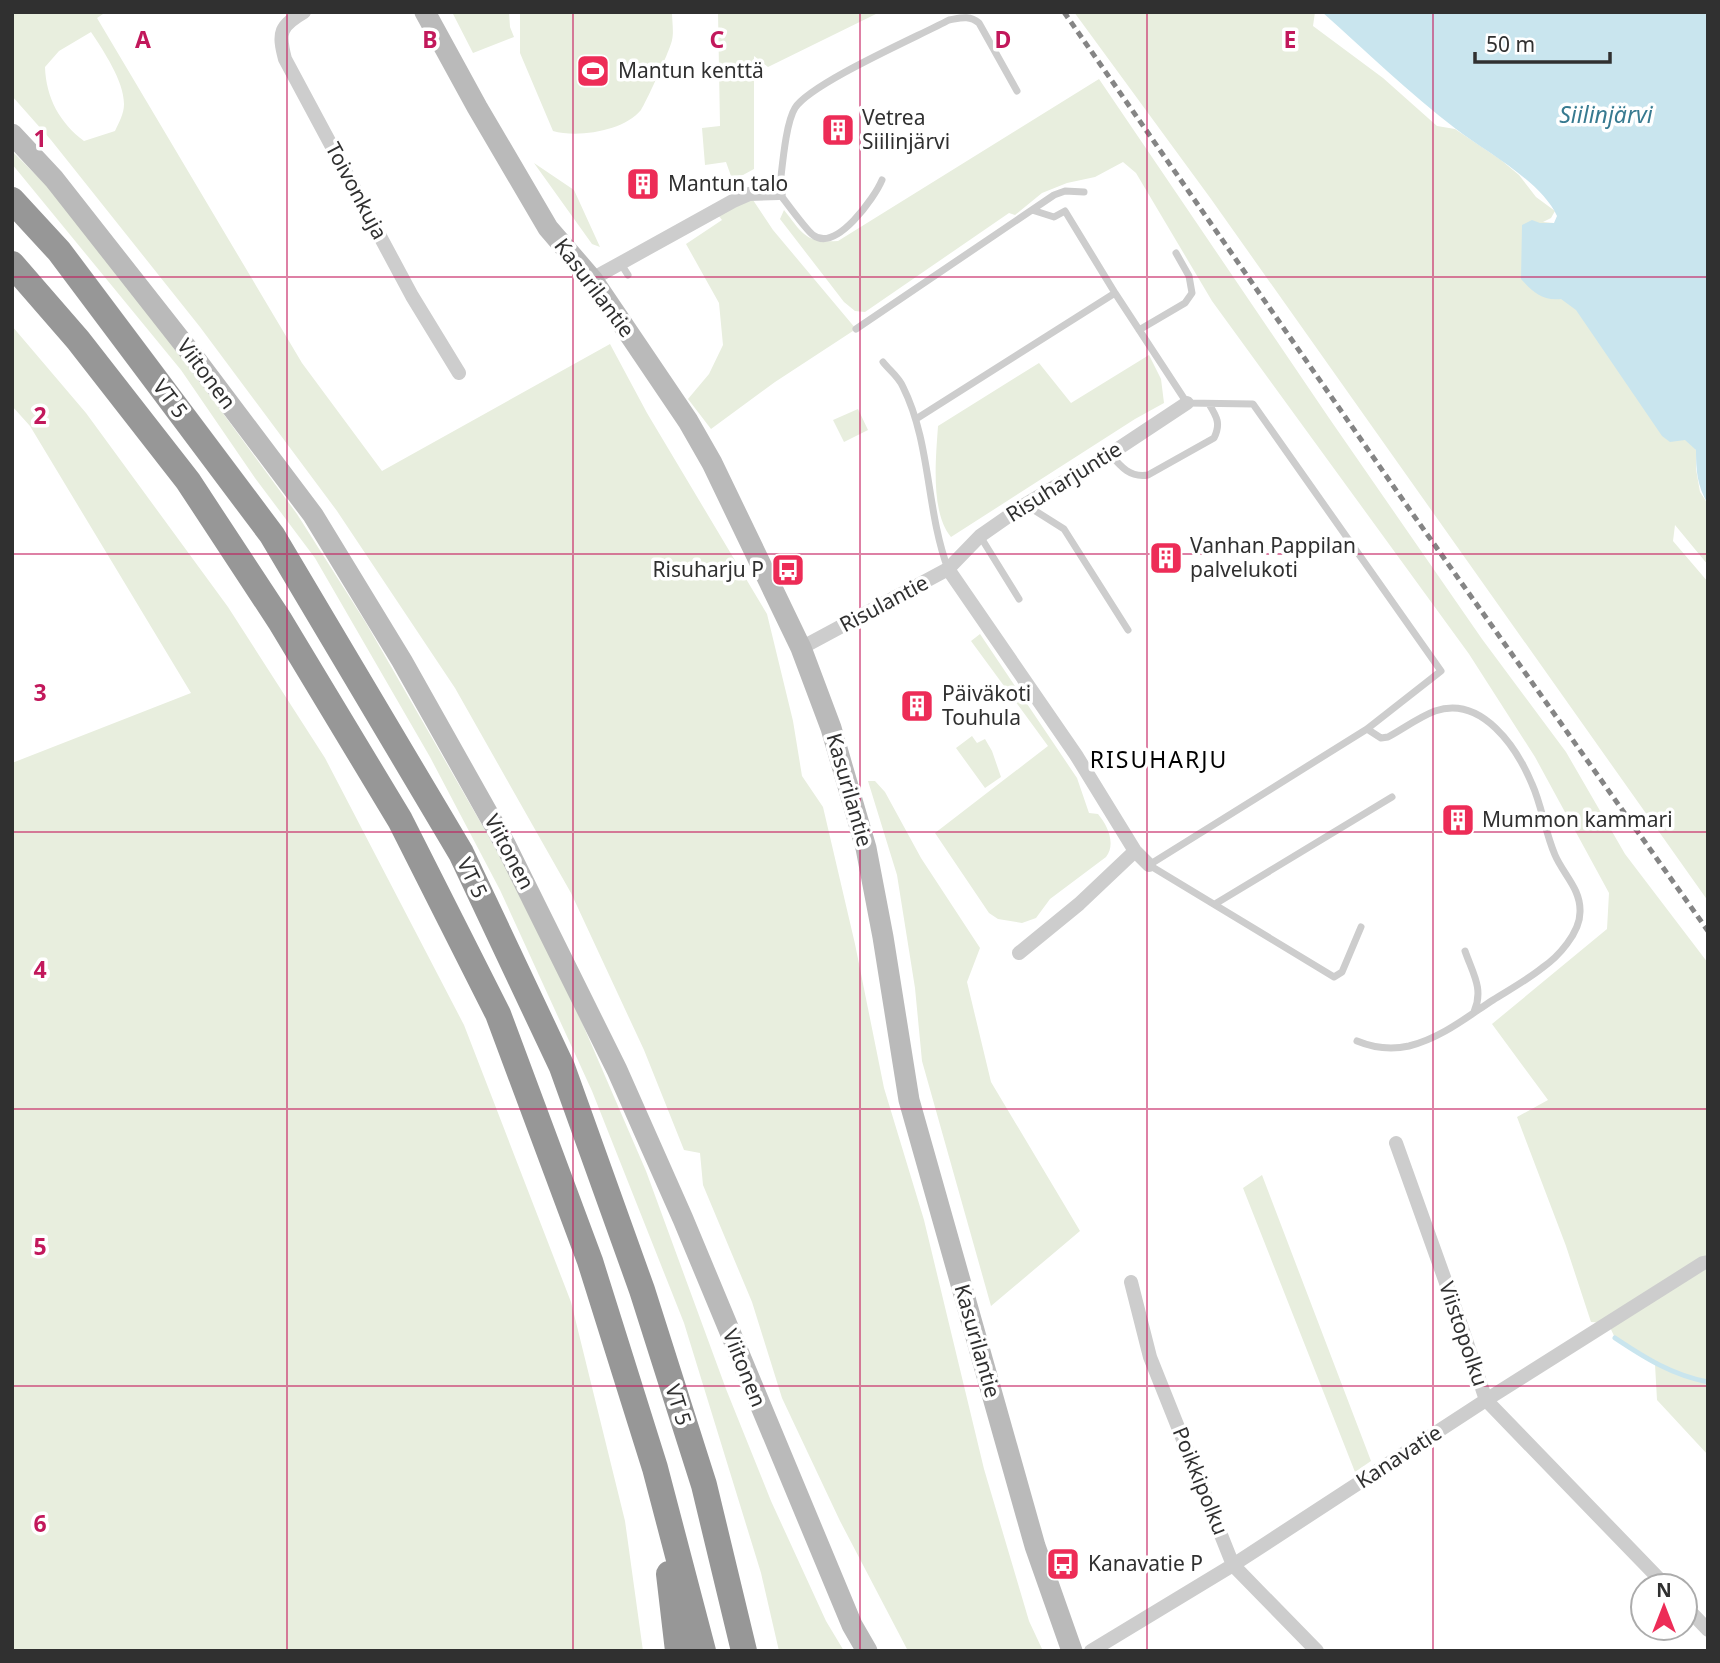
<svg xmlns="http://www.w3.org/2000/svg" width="1720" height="1663" viewBox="0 0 1720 1663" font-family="'Noto Sans',sans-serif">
	<rect width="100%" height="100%" fill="#fff"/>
	<path fill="#e8eede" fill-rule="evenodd" d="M12,12h94l-9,6 205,345 80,108 228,-127 37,69 120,201 26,107 9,55 21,31 32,137 29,144 40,132 60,249 45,152 14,30h-135l-68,-130 -58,-123 -30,-96 -49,-117 -3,-32 -16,-3 -40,-100 -73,-157 -116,-205 -118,-177 -137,-184 -149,-187 -39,-44zM91,32c12,18 33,49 33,72 0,10 -5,18 -9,27l-31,10c-24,-18 -38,-43 -39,-74l14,-16z
		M452,12h57l1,15 4,10 -41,16z
		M520,12h152c0,9 2,20 0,28 -1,8 -27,65 -31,70 -17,21 -63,28 -88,21l-33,-78z
		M718,12h162l-112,55 -14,-11v113l-11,6 -12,1 -5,-14 -21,3 -3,-37 18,-2z
		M1074,12h241l-2,14 70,52 54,48 18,3 46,31 18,15 17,22 19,14 -4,7 -8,4 11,1 142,227v19l4,23 8,12v61l-33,-40 -2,16 35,41v319l-497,-702z
		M1099,79l230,339 153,221 84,113 59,102 83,109v492l-51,-55 -2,-36 -40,-26 -7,-15 -17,-1 -25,-76 -49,-129 31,-17 -56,-76 115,-95 2,-36 -74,-136 -66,-103 -257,-353 -76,-128 -13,-11 -28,15 -28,6 -25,10 -27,22 -6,-2 -144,99 -10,-1 -11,-9 -64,-83 4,-9c19,24 21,33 54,31z
		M12,151l42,42 90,113 153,208 69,109 135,235 54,102 91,211 80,218 45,112 55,120 18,30h-65l-18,-78 -77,-250 -92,-232 -92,-201 -70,-133 -115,-199 -60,-80 -74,-108 -169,-206z
		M534,163l40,27 26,57 -8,-3z
		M749,194l24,36 83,99 -81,53 -64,47 -23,-30 21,-25 14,-29 -4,-42 -33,-59 36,-24 -7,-9z
		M12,326l74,87 142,194 97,151 139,267 107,277 54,219 18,130h-631v-888l179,-70 -161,-267 -18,-20z
		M1149,355l12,24 3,24 -29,16 -184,118c-21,-25 -15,-80 -13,-111l101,-63 32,40z
		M858,409l10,21 -24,12 -11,-22z
		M980,634l97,144 12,35 9,1c10,12 18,30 8,43l-56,42 -14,19 -14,5 -24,-4 -9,-6 -54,-80 113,-87 -77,-105z
		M972,736l5,7 8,-4 7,12 9,26 -16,11 -29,-40z
		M868,781h7l10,11 36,66 59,90 -13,34 24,100 89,149 -89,75 -69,-245 -7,-73 -18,-113z
		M1262,1175l109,286 -16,11 -112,-284z"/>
	<path fill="#c9e5ee" d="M1322,12h386v492c-11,-18 -12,-34 -12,-54l-11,-10 -15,2 -8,-6 -86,-126 -15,-11c-19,2 -28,-7 -40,-20l1,-54 10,-5 8,3h14l3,-7c-16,-35 -71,-64 -101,-87 -47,-36 -90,-78 -134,-117z"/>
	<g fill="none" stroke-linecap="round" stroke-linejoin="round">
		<path stroke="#c9e5ee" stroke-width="5" d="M1615,1338c30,20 57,37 93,44"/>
		<path stroke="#cdcdcd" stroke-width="7" d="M882,180c-7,17 -46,73 -69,55 -7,-5 -27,-33 -34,-42 3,-21 6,-69 16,-85 16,-25 122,-71 154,-88 12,-2 20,-5 30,3l38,68
			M621,264l7,11
			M1115,293l72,110 66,1 188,267 -74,58 -218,136 185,112 8,-5 19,-45
			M856,329l198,-134 11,-4 19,1
			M1139,330l46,-27 7,-10 -3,-17 -13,-23
			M883,362c6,8 16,15 20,25 28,56 23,123 45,182
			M916,419l199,-126 -50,-82 -11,6 -22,-7
			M1110,454c11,13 20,24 38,21l66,-37c7,-14 3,-21 -5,-34
			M1026,505l38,24 64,101
			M980,536l39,63
			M1215,904l177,-107
			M1465,951c8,23 19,38 9,61
			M1357,1041c17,7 34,9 52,5 32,-8 58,-29 84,-46 16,-10 34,-20 49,-32 16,-11 38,-35 38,-56 1,-23 -17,-38 -25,-57 -10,-23 -13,-49 -23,-71 -15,-36 -50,-89 -97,-73 -16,6 -32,18 -47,26l-7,1 -14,-9"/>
		<path stroke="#cdcdcd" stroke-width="14" d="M304,12c-24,14 -26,20 -19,47l127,237 47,77
			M592,279l141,-78 16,-7 30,-1
			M948,569l32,-33 46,-32 84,-50 77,-51
			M801,648l147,-79 128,186 59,96 14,14
			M1019,953l60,-49 56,-53
			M1396,1143l64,179 26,78 180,186
			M1131,1282l19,75 83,208 84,86
			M1685,1606l23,24
			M1091,1651l142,-86 253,-165 217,-137 5,-1"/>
		<path stroke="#bababa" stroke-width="21" d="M425,12l52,95 71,121 44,51 96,142 24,42 89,185 30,80 35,120 17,89 26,163 126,446 37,105
			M12,134l42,45 143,182 116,154 89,146 103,183 112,226 66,149 169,406 15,26"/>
		<path stroke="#979797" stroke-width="26" d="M12,200l47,51 213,284 189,318 101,214 80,223 62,195 40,166
			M12,264l66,76 110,141 92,140 120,199 98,194 92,247 65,207 48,183
			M669,1574l9,77"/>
		<path stroke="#858585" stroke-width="5" stroke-dasharray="7 5" stroke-linecap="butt" d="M1064,12l348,501 296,418"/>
	</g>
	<path fill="none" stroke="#c2185b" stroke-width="2" stroke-opacity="0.55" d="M287,12v1639M573,12v1639M860,12v1639M1147,12v1639M1433,12v1639M12,277h1696M12,554h1696M12,832h1696M12,1109h1696M12,1386h1696"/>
	<defs>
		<symbol id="stadium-square" viewBox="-11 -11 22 22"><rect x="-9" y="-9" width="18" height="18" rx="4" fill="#ed2c57" stroke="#fff"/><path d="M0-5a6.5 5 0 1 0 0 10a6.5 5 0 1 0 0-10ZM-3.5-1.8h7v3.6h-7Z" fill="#fff"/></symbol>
		<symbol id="building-square" viewBox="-11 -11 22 22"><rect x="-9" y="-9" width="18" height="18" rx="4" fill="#ed2c57" stroke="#fff"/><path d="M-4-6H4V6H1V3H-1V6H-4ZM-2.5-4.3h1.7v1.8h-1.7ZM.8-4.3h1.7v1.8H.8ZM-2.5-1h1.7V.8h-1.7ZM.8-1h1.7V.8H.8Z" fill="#fff"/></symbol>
		<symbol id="bus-square" viewBox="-11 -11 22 22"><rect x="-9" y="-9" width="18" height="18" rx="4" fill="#ed2c57" stroke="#fff"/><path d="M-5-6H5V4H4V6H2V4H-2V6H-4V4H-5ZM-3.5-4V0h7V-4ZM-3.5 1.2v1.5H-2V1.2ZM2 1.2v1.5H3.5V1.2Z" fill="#fff"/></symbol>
	</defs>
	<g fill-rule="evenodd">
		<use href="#stadium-square" x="574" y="52" width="38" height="38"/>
		<use href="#building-square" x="819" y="111" width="38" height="38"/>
		<use href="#building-square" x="624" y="165" width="38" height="38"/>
		<use href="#building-square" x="1147" y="539" width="38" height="38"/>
		<use href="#bus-square" x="769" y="551" width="38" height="38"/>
		<use href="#building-square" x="898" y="687" width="38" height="38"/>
		<use href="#building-square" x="1439" y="801" width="38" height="38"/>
		<use href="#bus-square" x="1044" y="1545" width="38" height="38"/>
	</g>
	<g text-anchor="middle" stroke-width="7" stroke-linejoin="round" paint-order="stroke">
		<g font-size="21" fill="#303030" stroke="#fff" text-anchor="start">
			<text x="618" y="78">Mantun kenttä</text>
			<text x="862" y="125">Vetrea<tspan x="862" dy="24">Siilinjärvi</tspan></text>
			<text x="668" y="191">Mantun talo</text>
			<text x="1190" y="553">Vanhan Pappilan<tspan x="1190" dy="24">palvelukoti</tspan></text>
			<text x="764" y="577" text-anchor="end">Risuharju P</text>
			<text x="942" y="701">Päiväkoti<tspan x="942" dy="24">Touhula</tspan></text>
			<text x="1482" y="827">Mummon kammari</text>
			<text x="1088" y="1571">Kanavatie P</text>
		</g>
		<g font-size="21" fill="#303030" stroke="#fff">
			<text transform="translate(356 191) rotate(62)" y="7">Toivonkuja</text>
			<text transform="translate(594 288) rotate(53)" y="7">Kasurilantie</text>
			<text transform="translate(206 374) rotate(53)" y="7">Viitonen</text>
			<text transform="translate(170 399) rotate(53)" y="7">VT 5</text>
			<text transform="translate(1064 482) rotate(-32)" y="7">Risuharjuntie</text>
			<text transform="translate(884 604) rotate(-28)" y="7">Risulantie</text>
			<text transform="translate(849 790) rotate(74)" y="7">Kasurilantie</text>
			<text transform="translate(509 852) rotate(62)" y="7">Viitonen</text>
			<text transform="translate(472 878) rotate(64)" y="7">VT 5</text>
			<text transform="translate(1463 1334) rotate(71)" y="7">Viistopolku</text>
			<text transform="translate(977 1341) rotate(74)" y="7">Kasurilantie</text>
			<text transform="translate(744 1368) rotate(68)" y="7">Viitonen</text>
			<text transform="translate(678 1405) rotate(72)" y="7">VT 5</text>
			<text transform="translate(1399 1457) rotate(-33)" y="7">Kanavatie</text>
			<text transform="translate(1200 1481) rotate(68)" y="7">Poikkipolku</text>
		</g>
		<g font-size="23" font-style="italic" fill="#377a90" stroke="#fff">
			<text x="1606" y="123">Siilinjärvi</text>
		</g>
		<g font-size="23" letter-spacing="2" fill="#000" stroke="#fff">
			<text x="1159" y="768">RISUHARJU</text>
		</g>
	</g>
	<g font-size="23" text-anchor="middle" font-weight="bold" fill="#c2185b" stroke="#fff" stroke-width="7" stroke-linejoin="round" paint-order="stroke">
		<text x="143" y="48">A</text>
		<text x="430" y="48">B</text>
		<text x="717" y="48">C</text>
		<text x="1003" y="48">D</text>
		<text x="1290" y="48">E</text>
		<text x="40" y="147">1</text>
		<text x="40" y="424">2</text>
		<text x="40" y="701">3</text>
		<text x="40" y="978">4</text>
		<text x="40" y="1255">5</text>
		<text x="40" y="1532">6</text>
	</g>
	<rect width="1720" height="1663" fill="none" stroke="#303030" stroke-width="28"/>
	<g transform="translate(1664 1607)"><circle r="33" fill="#ffffff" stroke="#acacac" stroke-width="2"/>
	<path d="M0-5L12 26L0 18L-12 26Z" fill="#ed2c57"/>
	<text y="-10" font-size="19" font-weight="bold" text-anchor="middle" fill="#303030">N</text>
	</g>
	<path d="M1475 52v10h135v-10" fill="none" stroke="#303030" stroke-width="3.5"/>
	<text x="1486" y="52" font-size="21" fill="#303030" stroke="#ffffff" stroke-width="5" paint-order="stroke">50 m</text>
</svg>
